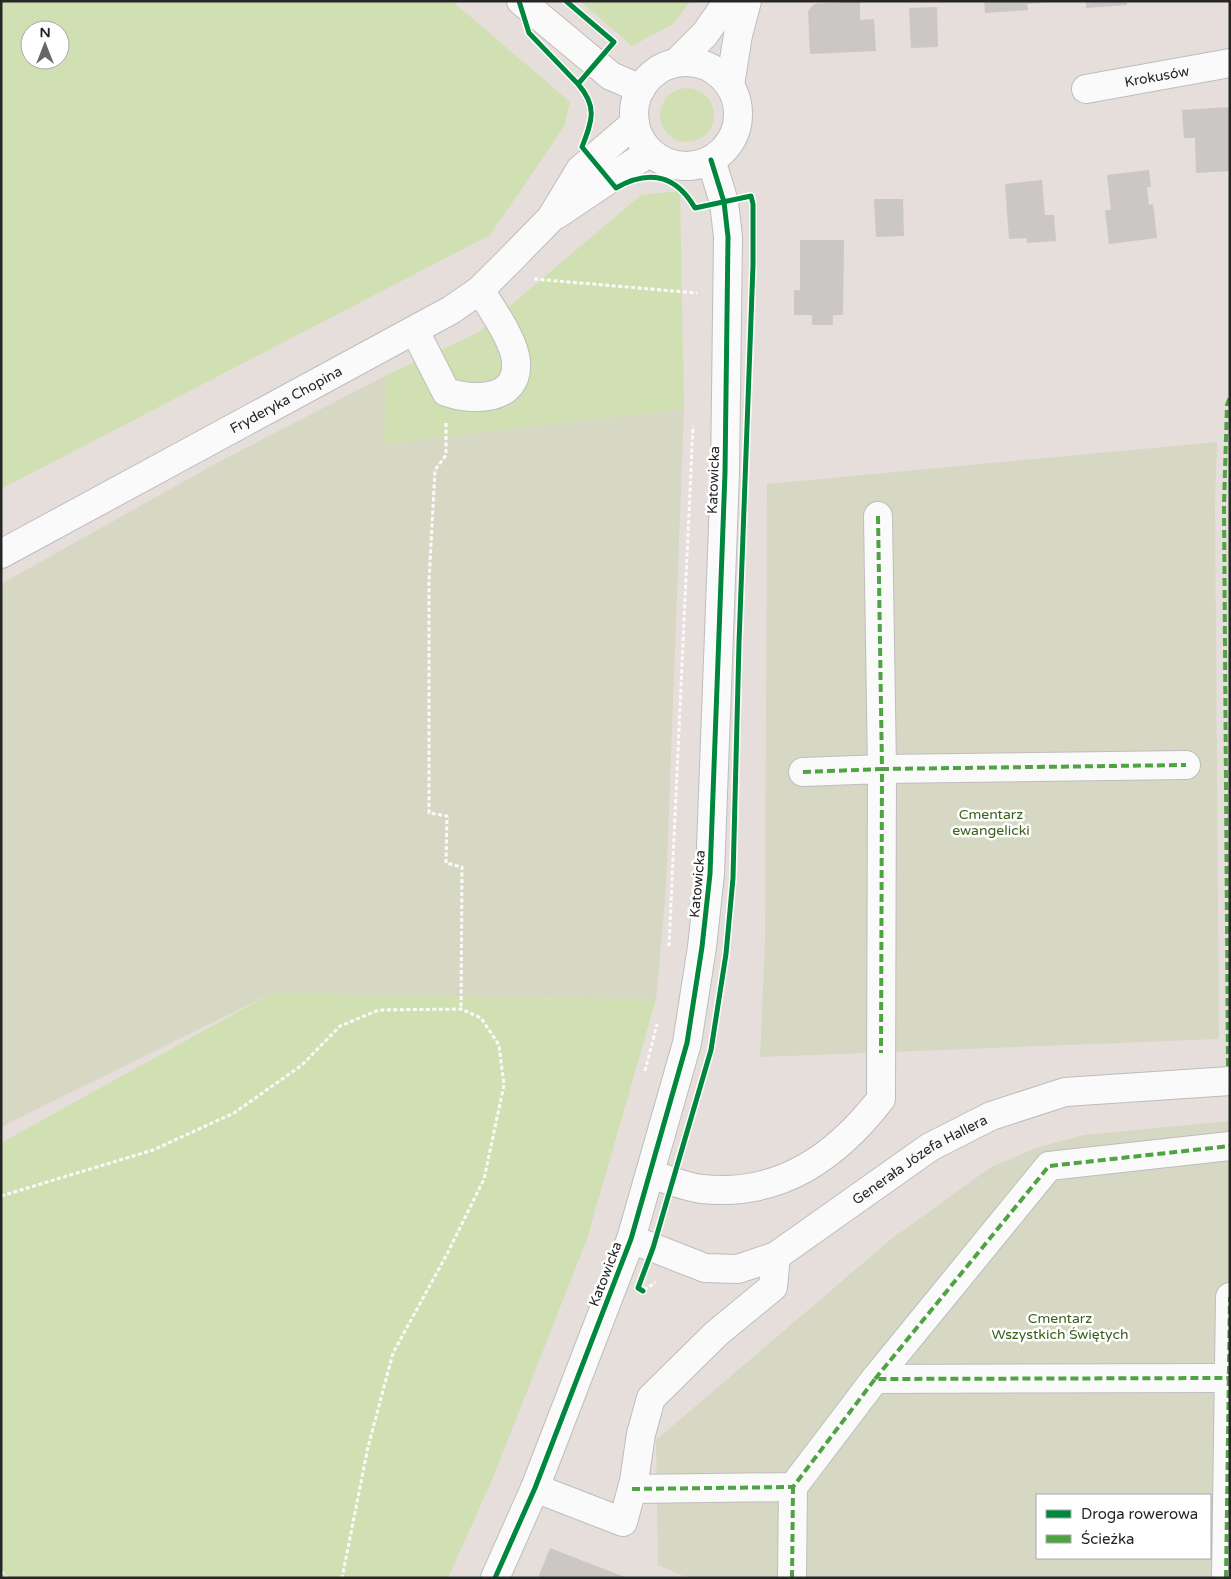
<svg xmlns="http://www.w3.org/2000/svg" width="1231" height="1579" viewBox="0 0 1231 1579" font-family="'Varela Round',sans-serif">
	<rect width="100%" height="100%" fill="#e5dedb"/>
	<path fill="#d1e0b3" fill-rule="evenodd" d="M1,1h451l118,101 -6,25 -74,108 -489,254zM30,30h30v30h-30z
		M580,1h111l-18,23 -41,22z
		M660 115a27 27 0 1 1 54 0a27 27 0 1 1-54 0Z
		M680,191l4,218 -300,35 1,-68 94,-44 162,-137z
		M272,993l384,6 -69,240 -95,241 -44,98h-447v-435z"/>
	<path fill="#d6d8c3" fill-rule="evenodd" d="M385,376l-1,68 300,-35 -18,481 -10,109 -384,-6 -271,134v-543l214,-120z
		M1217,442l-2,62 4,535 -459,18 5,-117 2,-456z
		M1230,1121v457h-542l-30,-13 -2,-125 234,-200 101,-73 48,-20 45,-12zM1037,1495h173v63h-173z"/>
	<path fill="#cbc7c4" d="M860,1v19l14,-1 2,32 -66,3 -2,-43 6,-7z
		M984,1h57v2l-14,1 1,6 -43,3z
		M1086,1h41v4l-41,3z
		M937,7l1,40 -27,1 -2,-40z
		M1230,107v64l-34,2 -1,-35h-11l-2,-28z
		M1149,170l2,17h-4l2,18 4,-1 4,34 -48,6 -4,-34h6l-4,-35z
		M1042,180l3,35h9l2,26 -29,2v-5l-18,1 -4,-55z
		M874,199h29l1,37 -28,1z
		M800,240h44l-1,75h-10v10h-21v-10h-18v-25h6z
		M550,1548l77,30h-89z"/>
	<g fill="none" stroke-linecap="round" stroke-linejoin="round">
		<defs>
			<g id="minor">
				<path d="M521,1l90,75 30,13"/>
				<path d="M677,62l28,-28 23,-33"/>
				<circle cx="686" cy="114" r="52"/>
				<path d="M730,85l8,-50 9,-34"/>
				<path id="s1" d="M1086,89l144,-26"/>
				<path d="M556,215l94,-63"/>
				<path d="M415,331l31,61c26,9 73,10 70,-30 -1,-21 -25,-54 -36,-72"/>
				<path d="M878,516l4,253 304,-4"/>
				<path id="s2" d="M1,554l450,-244 29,-20 31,-31 40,-41 29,-48 55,-47"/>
				<path d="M651,1174c16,5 34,13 51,15 78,8 134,-32 179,-90l1,-330 -79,3"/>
				<path id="s3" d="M631,1239l74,29 33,1 38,-13 154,-109 61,-31 74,-24 165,-11"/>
				<path d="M875,1379l174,-213 181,-20"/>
				<path d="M535,1488l88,34 11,-41 7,-47 10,-36 66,-65 56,-46 3,-31"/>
				<path d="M632,1489l161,-2 82,-108 355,-1"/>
				<path d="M495,1578l40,-90 96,-249 56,-196 15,-96 8,-73 15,-401 3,-236 -4,-35 -13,-42"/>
				<path d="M792,1578l1,-91"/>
				<path d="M1226,1578l4,-281"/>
			</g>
		</defs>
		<use href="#minor" stroke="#bebdbd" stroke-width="30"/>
		<path stroke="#fbfafa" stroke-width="3" stroke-dasharray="4 2.5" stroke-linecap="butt" d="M534,279l163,14
			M446,423v32l-11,15 -6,111v232l18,3 -1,47 16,4 -1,142
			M669,946l24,-520
			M645,1071l12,-47
			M1,1196l152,-46 81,-37 68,-48 38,-39 39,-16 82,-1 20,9 18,27 5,40 -20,94 -37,75 -54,99 -25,94 -26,131
			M644,1290l12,-8
			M1,1571l6,7"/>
		<use href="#minor" stroke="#fbfafa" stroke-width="28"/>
		<path stroke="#50a342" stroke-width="4" stroke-dasharray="8 4" stroke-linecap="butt" d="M878,516l4,253 304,-4
			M803,772l79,-3 -1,284
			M1228,1066l-4,-561 3,-100 3,-8
			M875,1379l174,-213 181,-20
			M632,1489l161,-2 82,-108 355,-1
			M792,1578l1,-91
			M1226,1578l4,-281"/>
		<defs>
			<path id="cycleway" d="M519,1l10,32 49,51
				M566,1l48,41 -36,42c20,23 14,37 4,63l34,41c33,-19 60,-13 79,20l56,-12 2,8v61l-14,378 -6,235 -7,76 -15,96 -58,198 -15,40 5,3
				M495,1578l40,-90 96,-249 56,-196 15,-96 8,-73 15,-401 3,-236 -4,-35 -13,-42"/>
		</defs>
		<use href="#cycleway" stroke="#fff" stroke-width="8"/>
		<use href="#cycleway" stroke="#00873e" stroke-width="5"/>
	</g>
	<g text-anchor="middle" stroke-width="5" stroke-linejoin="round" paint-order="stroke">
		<g font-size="14" fill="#262626" stroke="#fff">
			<text dy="5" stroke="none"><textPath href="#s1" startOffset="72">Krokusów</textPath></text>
			<text dy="5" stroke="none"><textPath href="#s2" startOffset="324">Fryderyka Chopina</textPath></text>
			<text transform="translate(713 480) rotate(-88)" y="5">Katowicka</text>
			<text transform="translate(697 884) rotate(-85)" y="5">Katowicka</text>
			<text dy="5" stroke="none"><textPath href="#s3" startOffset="326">Generała Józefa Hallera</textPath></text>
			<text transform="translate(605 1274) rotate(-69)" y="5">Katowicka</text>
		</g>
		<g font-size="14" fill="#3a6119" stroke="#fff">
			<text x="991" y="819">Cmentarz<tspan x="991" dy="16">ewangelicki</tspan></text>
			<text x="1060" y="1323">Cmentarz<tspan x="1060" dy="16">Wszystkich Świętych</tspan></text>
		</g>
	</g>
	<rect width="1231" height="1579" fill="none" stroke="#262626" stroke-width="5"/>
	<rect x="1036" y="1494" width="175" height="65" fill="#ffffff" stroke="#a8a8a8"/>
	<rect x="1046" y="1510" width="25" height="8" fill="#00873e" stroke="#a8a8a8"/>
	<text x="1081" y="1519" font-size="15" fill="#262626">Droga rowerowa</text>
	<rect x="1046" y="1535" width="25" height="8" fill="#50a342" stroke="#a8a8a8"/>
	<text x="1081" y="1544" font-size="15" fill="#262626">Ścieżka</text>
	<g transform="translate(45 45)"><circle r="24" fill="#ffffff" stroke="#a8a8a8"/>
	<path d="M0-4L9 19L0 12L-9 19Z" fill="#696665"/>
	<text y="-8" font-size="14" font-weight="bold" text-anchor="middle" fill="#262626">N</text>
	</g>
</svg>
